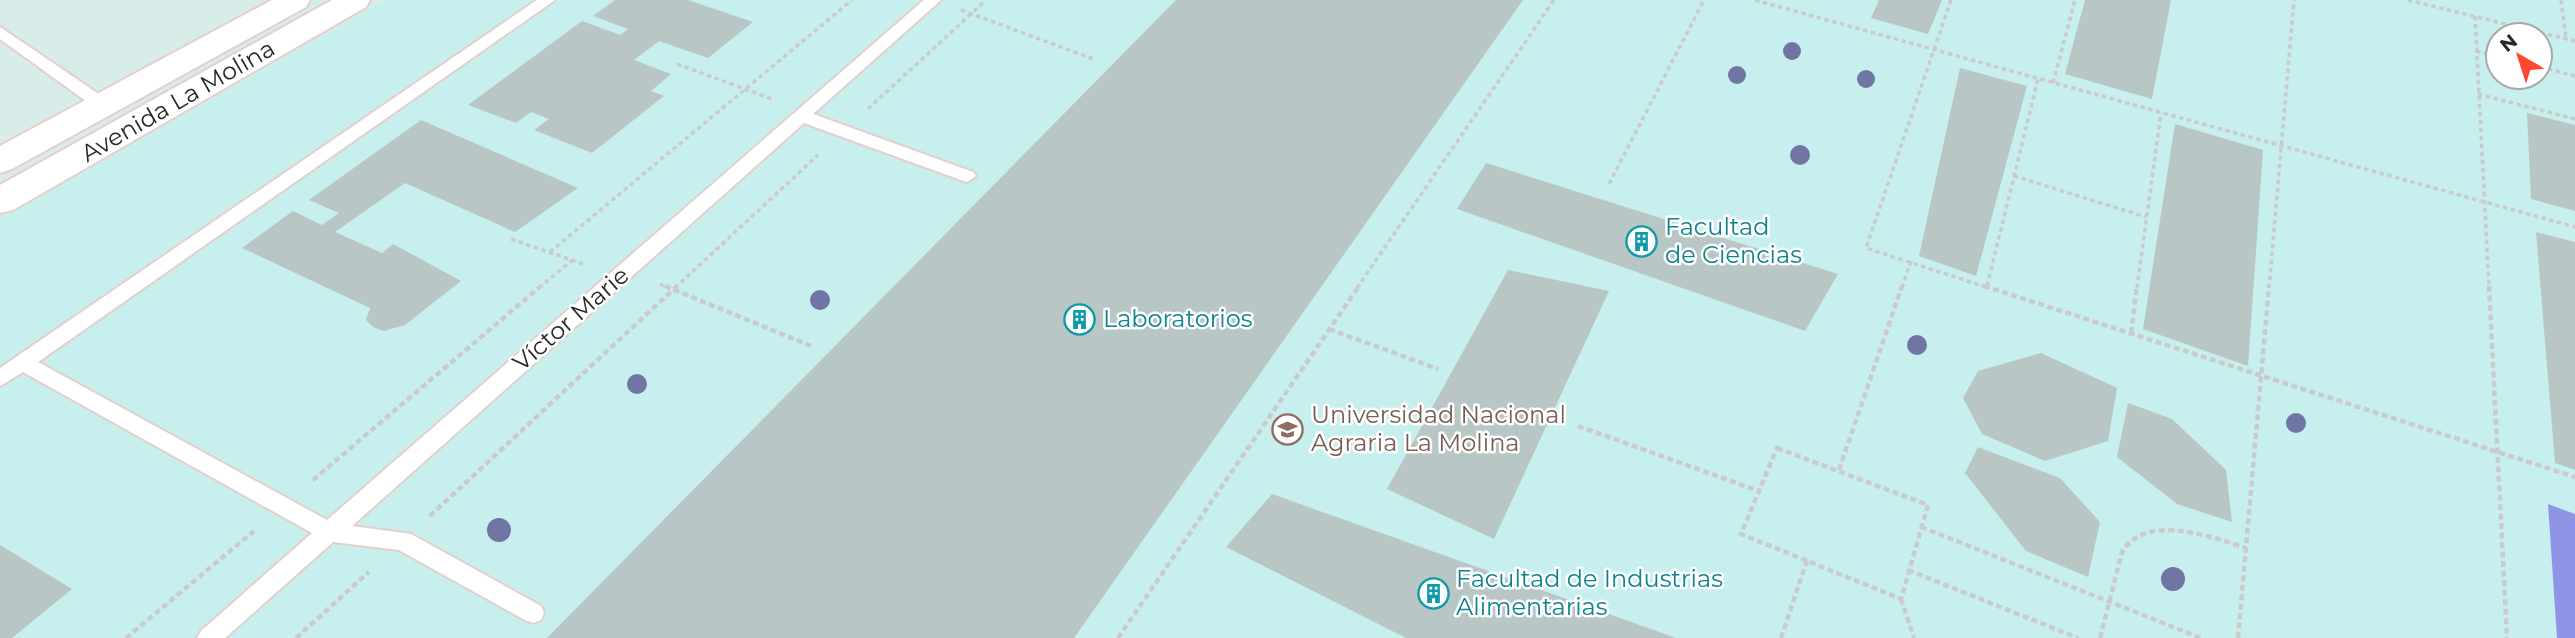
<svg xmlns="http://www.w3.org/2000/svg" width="2575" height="638" viewBox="0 0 2575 638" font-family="Montserrat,sans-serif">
	<rect width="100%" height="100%" fill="#d8ece9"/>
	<path fill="#c6efee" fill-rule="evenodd" d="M385,0h2190v638h-2575v-418zM2498,35h42v42h-42z"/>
	<path fill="#9094e7" d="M2548,504l27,10v124h-18z"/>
	<path fill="#b8c7c5" d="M615,0h73l65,22 -45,36 -49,-17 -25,19 37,14 -20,17 13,5 -72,57 -58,-23 15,-11 -18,-7 -15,11 -48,-18 114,-84 38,14 8,-6 -35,-13z
		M1176,0h347l-449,638h-527z
		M1879,0h63l-14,34 -57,-16z
		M2085,0h86l-19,99 -87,-25z
		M1960,68l67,18 -51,190 -57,-20z
		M2527,113l48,12v86l-44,-12z
		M421,120l157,68 -63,44 -110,-49 -70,49 47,21 11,-9 68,37 -56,44 -21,6 -11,-4 -7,-7 4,-12 -128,-60 51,-37 29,14 17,-12 -30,-13z
		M2175,124l88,26 -15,216 -105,-37z
		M1486,163l352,111 -33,57 -348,-122z
		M2536,232l39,10v228l-20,-7z
		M1508,270l101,21 -115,248 -107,-50z
		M2041,353l76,35 -9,53 -63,20 -63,-27 -19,-36 15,-27z
		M2128,403l44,16 54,51 6,52 -55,-18 -60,-47z
		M1978,447l82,31 40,44 -12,55 -62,-26 -61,-78z
		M1272,494l404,144h-270l-180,-91z
		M0,545l72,44 -60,49h-12z"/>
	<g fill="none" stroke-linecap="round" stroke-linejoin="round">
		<defs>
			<path id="service" d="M537,0h18l-517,362 289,158 597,-520h17l-128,114 160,58 3,4 -9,6 -6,-2 -157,-57 -452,403 59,8 130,72 3,7 -3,7 -8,3 -8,-3 -126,-70 -66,-8 -108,96h-28l4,-7 111,-98 -289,-161 -23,14v-18z
				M0,27l109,74 2,4 -2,4h-12l-97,-70z"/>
			<path id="secondary" d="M272,0h38l-4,7 -294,162 -12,4v-27z
				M332,0h38l-4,7 -353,203 -13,3v-28z"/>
		</defs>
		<use href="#service" stroke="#e3d0cd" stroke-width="4"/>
		<use href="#secondary" stroke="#e3d0cd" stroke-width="4"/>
		<path stroke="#cbcbcb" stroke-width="3.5" stroke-dasharray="4.5 3.5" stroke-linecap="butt" d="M1755,0l820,227
			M1951,0l-85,248 123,40
			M2408,0l167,41
			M2561,0l5,38
			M961,10l135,50
			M2475,16l14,272
			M2476,51l22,6
			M677,64l95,35
			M2540,67l35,9
			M2053,83l22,-83
			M2478,94l97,25
			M868,109l118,-109
			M2014,176l132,41
			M1609,184l95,-184
			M511,239l72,25
			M550,252l302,-252
			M660,284l9,4
			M1987,286l51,-207
			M539,288l33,-28
			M675,288l143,-133
			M1357,288l197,-288
			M1902,288l9,-27
			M2137,288l24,-175
			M2269,288l25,-288"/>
		<path stroke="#cbcbcb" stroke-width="4.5" stroke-dasharray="6 3.5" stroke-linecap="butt" d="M665,286l146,60
			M1984,286l591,191
			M2489,286l18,352
			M1329,329l109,40
			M2131,333l6,-47
			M1578,426l181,65
			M1777,448l151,57 -27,94 -160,-65z
			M1839,470l63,-184
			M313,480l228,-194
			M430,516l247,-230
			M1921,527l280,111
			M1908,570l170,68
			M1901,599l13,39
			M126,638l128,-107
			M296,638l73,-66
			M1118,638l241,-352
			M1781,638l26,-78
			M2100,638l22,-86c24,-40 90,-15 124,-4
			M2238,638l31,-352"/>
		<use href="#service" fill="#fff" fill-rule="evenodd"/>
		<use href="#secondary" fill="#fff" fill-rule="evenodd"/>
	</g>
	<g fill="#7175a3">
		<circle cx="1792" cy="51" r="9"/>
		<circle cx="1737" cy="75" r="9"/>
		<circle cx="1866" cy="79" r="9"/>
		<circle cx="1800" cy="155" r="10"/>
		<circle cx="820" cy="300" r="10"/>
		<circle cx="1917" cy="345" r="10"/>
		<circle cx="637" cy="384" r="10"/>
		<circle cx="2296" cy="423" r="10"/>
		<circle cx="499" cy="530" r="12"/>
		<circle cx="2173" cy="579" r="12"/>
	</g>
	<defs>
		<symbol id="building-ring" viewBox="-11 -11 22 22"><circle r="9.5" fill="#fff" stroke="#0f9aa8" stroke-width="1.5"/><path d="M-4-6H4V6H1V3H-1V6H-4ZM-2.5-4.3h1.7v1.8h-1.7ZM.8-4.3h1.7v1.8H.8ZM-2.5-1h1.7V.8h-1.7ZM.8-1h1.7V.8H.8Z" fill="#0f9aa8"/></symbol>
		<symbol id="university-ring" viewBox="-11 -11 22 22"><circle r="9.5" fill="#fff" stroke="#8d6e63" stroke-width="1.5"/><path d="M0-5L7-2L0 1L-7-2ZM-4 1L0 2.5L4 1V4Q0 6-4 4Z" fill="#8d6e63"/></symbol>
	</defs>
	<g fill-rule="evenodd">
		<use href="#building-ring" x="1624" y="224" width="35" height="35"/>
		<use href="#building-ring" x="1062" y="302" width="35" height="35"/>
		<use href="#university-ring" x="1270" y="412" width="35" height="35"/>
		<use href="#building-ring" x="1416" y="576" width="35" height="35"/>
	</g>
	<g text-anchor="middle" stroke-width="5" stroke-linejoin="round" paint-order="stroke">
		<g font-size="24" fill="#282828" stroke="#fff">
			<text transform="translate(178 101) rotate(-30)" y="8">Avenida La Molina</text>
			<text transform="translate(571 319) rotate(-41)" y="8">Víctor Marie</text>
		</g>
		<g font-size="24" fill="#0d838f" stroke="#fff" text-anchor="start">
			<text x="1665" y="235">Facultad<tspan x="1665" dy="28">de Ciencias</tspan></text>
			<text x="1103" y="327">Laboratorios</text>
			<text x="1456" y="587">Facultad de Industrias<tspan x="1456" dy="28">Alimentarias</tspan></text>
		</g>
		<g font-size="24" fill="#785e54" stroke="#fff" text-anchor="start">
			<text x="1311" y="423">Universidad Nacional<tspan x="1311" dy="28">Agraria La Molina</tspan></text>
		</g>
	</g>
	<g transform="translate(2519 56) rotate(321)"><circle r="33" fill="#ffffff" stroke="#a9a9a9" stroke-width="2"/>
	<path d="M0-5L12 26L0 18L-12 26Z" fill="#ff4832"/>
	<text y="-10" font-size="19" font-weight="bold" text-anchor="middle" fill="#282828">N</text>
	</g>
</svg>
